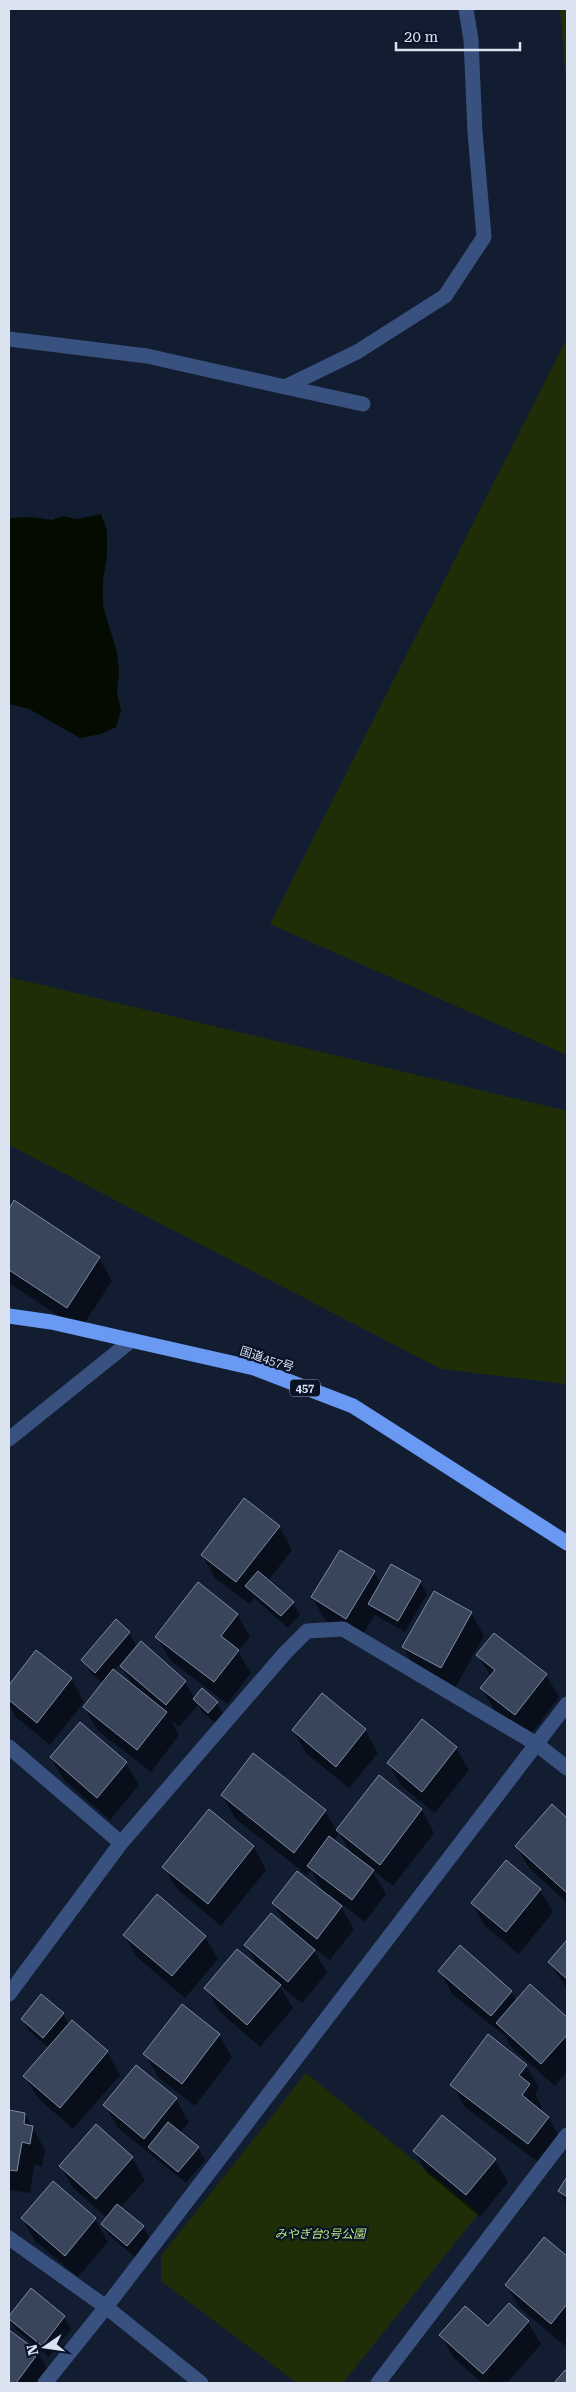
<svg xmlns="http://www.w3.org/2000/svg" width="576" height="2392" viewBox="0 0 576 2392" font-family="'Roboto Serif','Noto Sans JP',serif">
	<rect width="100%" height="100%" fill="#121d31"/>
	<path fill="#202e08" d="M560,9h7v83z
		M567,338v717l-297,-131z
		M9,977l558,134v273l-126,-15 -432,-224z
		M306,2073l173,140 -136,170h-46l-136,-102v-25z"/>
	<path fill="#040c00" d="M101,514l6,17v26l-4,23v26l14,46 2,20 -2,20 4,19 -5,16 -15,7 -21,4 -51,-29 -20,-5v-186l22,-1 21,3 11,-4 14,3z"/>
	<path fill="#0007" fill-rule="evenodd" d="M15,1202l84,56 13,23 -32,49 -71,-47v-72z
		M279,1527l13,23 -24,31 25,22 7,12 -12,13 -34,-30 -4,6 -35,-26 -13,-23z
		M340,1551l34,21 7,12 39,-2 7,12 -22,38 -30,-17 -16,26 -34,-21 -13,-23z
		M471,1613l13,23 -30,54 -38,-21 -13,-22z
		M237,1614l13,23 -12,15 13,21 -24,31 -57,-44 -13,-23z
		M129,1633l7,12 -22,26 19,15 -11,-20 63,16 10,17 22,4 7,12 -8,9 -14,-12 -4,-7 -19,22 -8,-7 8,15 -28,37 -54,-42 -13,-23 19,-23 -13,-12 -7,-12z
		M36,1652l35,27 13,23 -34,43 -34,-28 -7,-12v-18z
		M478,1655l68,20 13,22 -30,40 -34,-26 -13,-22 9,-12z
		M80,1723l46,40 13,22 -29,35 -46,-40 -13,-22z
		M293,1730h72l13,23 -29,35 -43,-35z
		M456,1748l13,22 -34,43 -34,-27 -13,-23z
		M253,1755l72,56 12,20 42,-55 43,34 12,23 -41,53 -21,-16 14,24 -21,28 -36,-28 -2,2 14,11 13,22 -24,31 -20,-15 -1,1 5,5 13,22 -25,30 -23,-18 14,23 -33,39 -41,-36 -13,-23 53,-20 -13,-23 42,-17 -15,-25 51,-10 -13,-23 -4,5 -72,-57 -13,-23zM339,1833l3,5 10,17 -19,-14z
		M552,1806l15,13v84l-38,-35 -13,-22z
		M209,1811l45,36 12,23 -45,56 -44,-37 -13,-22z
		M540,1890l13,22 -34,42 -34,-28 -13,-23z
		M124,1935l81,2 13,22 -33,39 -48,-41z
		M567,1942v47l-18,-27z
		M440,1971l71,21 6,9 13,-15 37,32v54l-12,14 -45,-40 -5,-10 -53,-42z
		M63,2014l6,11 3,-3 35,30 13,23 -47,54 -35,-31 -13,-22 24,-28 -20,-17 -7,-12z
		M219,2035l13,22 -37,49 -37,-29 -13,-23z
		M526,2065l13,23 -4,6 7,13 -3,4 9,6 13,23 -19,25 -77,-58 -13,-22z
		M176,2099l13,23 -9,11 18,15 7,12 -19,23 -68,-55 -13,-23z
		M9,2111l16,3 20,36 -3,16 -8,-2 -4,29 -21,-3z
		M414,2151l81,9 13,22 -28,35 -53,-44z
		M132,2158l13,22 -25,28 23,19 7,12 -15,18 -25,-21 -7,-12 4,-6 -34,-30 -13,-22z
		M567,2179v26l-8,-14z
		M53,2183l42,36 13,23 -30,35 -43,-36 -13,-23z
		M545,2239l22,19v84l-2,4 -46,-39 -13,-22z
		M31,2290l33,27 7,12 -22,28 -33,-27 -7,-12z
		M528,2322l13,22 -34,39h-25l-28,-25 -13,-22z
		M9,2332l29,21 13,22 -6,8h-36z"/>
	<path fill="#38455b" stroke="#7d8ba4" d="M14,1200l86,57 -33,51 -58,-38v-61z
		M244,1498l36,28 -44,56 -35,-27z
		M340,1550l35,21 -29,48 -35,-22z
		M391,1564l30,17 -23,40 -30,-17z
		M258,1571l36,31 -13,14 -36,-30z
		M198,1582l40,32 -17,22 18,14 -25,32 -59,-45z
		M434,1591l38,21 -31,56 -39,-21z
		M116,1619l14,13 -35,41 -14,-13z
		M494,1633l53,41 -32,41 -35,-27 15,-18 -19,-15z
		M141,1641l45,40 -20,24 -46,-39z
		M36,1650l36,28 -35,45 -28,-23v-15z
		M113,1669l54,43 -30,38 -54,-43z
		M202,1688l16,14 -10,11 -15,-14z
		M322,1693l44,36 -30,38 -44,-37z
		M422,1719l35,28 -35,45 -35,-29z
		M80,1722l47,40 -30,36 -47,-41z
		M253,1753l73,57 -32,43 -73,-58z
		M379,1775l43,34 -42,56 -44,-35z
		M552,1804l15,14v75l-52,-47z
		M209,1809l45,37 -46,58 -46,-37z
		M329,1836l45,34 -22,30 -45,-34z
		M506,1860l35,29 -35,43 -35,-29z
		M297,1871l45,35 -25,33 -45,-36z
		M157,1894l49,42 -34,40 -49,-41z
		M271,1913l44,37 -27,32 -44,-37z
		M567,1940v39l-19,-17z
		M460,1945l52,46 -21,25 -53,-45z
		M237,1949l44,36 -34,40 -43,-37z
		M530,1984l37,33v18l-26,29 -45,-41z
		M41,1994l23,19 -21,25 -22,-19z
		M182,2004l38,30 -38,50 -39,-30z
		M72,2020l36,31 -48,57 -37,-32z
		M488,2034l39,31 -8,10 11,9 -8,11 27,22 -21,27 -78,-59z
		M136,2065l41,33 -33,41 -41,-34z
		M9,2110l16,3 -1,11 9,2 -3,18 -8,-2 -5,29 -8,-1z
		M442,2115l54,44 -30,36 -53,-44z
		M168,2122l31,25 -21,25 -30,-25z
		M96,2124l37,33 -37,42 -37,-33z
		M567,2177v20l-9,-6z
		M53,2181l43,37 -31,38 -44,-38z
		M117,2204l27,22 -17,20 -26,-22z
		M544,2237l23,19v48l-16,20 -46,-39z
		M31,2288l34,28 -23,30 -33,-27v-3z
		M509,2303l20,18 -46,53 -44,-39 26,-29 23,20z
		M9,2330l30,22 -23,31h-7z
		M565,2370l2,2v11h-13z"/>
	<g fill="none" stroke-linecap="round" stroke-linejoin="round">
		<path stroke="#39517e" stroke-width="15" d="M9,339l138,17 138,31 72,-35 88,-56 39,-59 -9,-105 -4,-92 -5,-31
			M285,387l78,17
			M9,1439l123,-99"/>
		<path stroke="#39517e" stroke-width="15" d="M9,1747l112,96
			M9,1994l112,-151 164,-190 22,-22 36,-2 192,114 32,25
			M9,2238l97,69 -61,76
			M201,2383l-95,-76 461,-603
			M378,2383l189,-248"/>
		<path stroke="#6999f2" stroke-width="15" d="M9,1316l42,6 203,46 99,38 214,137"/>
	</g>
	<g text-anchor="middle" stroke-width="4.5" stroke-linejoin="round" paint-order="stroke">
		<rect fill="#091327" stroke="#9ca5b4" stroke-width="1" x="290" y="1379.5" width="30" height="17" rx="4"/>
		<g font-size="11" font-weight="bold" fill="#dbe3f1">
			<text x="305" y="1392">457</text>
		</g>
		<g font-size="12" fill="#dbe3f1" stroke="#091327">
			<text transform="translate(267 1359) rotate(18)" y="4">国道457号</text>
		</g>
		<g font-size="12" font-style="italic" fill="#bae879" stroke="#091327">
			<text x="320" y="2238">みやぎ台3号公園</text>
		</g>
	</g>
	<rect width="576" height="2392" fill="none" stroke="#dbe3f1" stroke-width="20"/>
	<g transform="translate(45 2347) rotate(257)" stroke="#091327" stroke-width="4" paint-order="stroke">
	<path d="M0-4L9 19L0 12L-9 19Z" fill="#dbe3f1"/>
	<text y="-8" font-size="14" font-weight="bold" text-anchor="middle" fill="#dbe3f1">N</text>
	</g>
	<path d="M396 42v8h124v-8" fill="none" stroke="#dbe3f1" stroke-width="2.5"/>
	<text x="404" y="42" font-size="15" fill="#dbe3f1" stroke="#091327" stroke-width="4" paint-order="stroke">20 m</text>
</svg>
